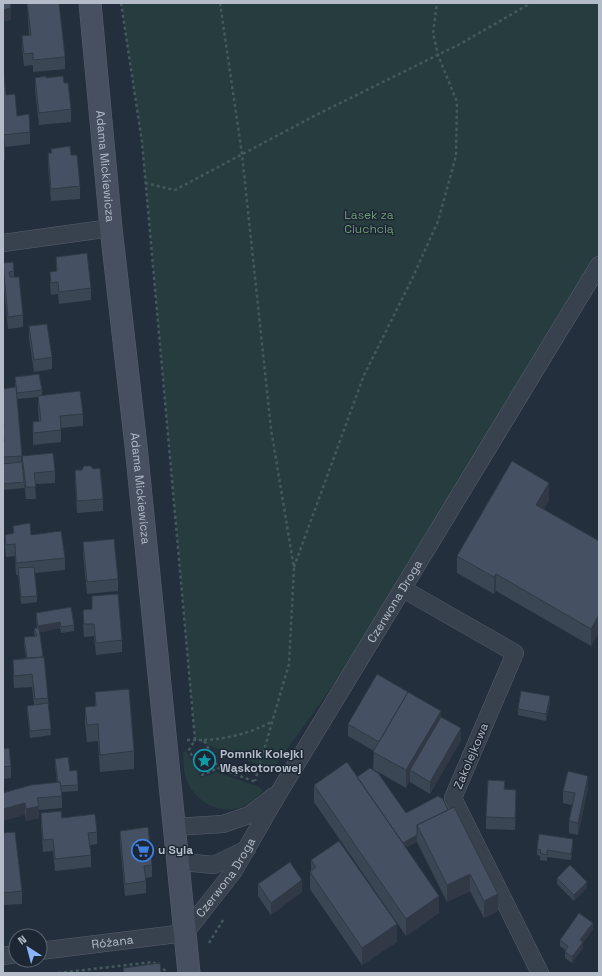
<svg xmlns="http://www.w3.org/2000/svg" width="602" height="976" viewBox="0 0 602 976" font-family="'Space Grotesk',sans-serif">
	<rect width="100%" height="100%" fill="#242f3e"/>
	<path fill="#263c3f" d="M121,3h478v262l-196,324 -131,181 -77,-30 -53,-598z
		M186,750l15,28 15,-6 43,15 4,4c-8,8 -17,16 -29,18 -21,4 -44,-13 -49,-34 -2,-7 -1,-15 -2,-22z"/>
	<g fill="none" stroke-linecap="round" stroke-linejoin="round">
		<defs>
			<g id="street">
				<path d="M3,243l108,-15"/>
				<path d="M403,589l112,64 -62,145 87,175"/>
				<path d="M174,827l49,-3 26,-9 25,-19"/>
				<path d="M177,857l16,6 21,2 33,-16"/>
				<path id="s1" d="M40,951l145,-18 48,-61 45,-78 321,-529"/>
				<path d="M3,956l13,-2"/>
			</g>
			<g id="secondary">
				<path id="s2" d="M90,3l21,225 25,218 53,527"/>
			</g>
		</defs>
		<use href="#street" stroke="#565f6c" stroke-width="18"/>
		<use href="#secondary" stroke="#565f6c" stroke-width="23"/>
		<path stroke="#44595c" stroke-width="2.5" stroke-dasharray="3 3" stroke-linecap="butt" d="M121,3l21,139 53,598 -6,10 13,25 16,-7
			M220,3l22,151 29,275 23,139 -5,96 -34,117
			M145,183l30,7 141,-75 146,-72 69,-40
			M294,567l70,-192 49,-98 25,-56 18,-65 1,-54 -19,-47 -5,-22 4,-30
			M187,740h17l14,28 38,14
			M204,740c24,-1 46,-7 67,-18
			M18,933l15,-2
			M209,943l14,-23
			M58,973l95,-11 13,9"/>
		<use href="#street" stroke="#38414e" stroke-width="17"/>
		<use href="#secondary" stroke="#465061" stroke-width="22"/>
	</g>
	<path fill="#3b4654" d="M27,3h32l6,54v12l-32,3v-7l-9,1 -2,-18v-12l7,-1z
		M3,66l3,29 11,21 13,16v12l-25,3v13h-2z
		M35,78h11l18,5 7,26v13l-32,3 -4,-35z
		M51,149l20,6 9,31v13l-29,2 -3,-36v-12h3z
		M56,257l35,31v12l-32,4 -1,-10 -7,1 -1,-11v-12l6,-1z
		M3,263l11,8v6l9,38v12l-15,2 -5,-52z
		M29,326l23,31v12l-18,3 -5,-34z
		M15,377l27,13v5l41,19v12l-22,2v14l-28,3v-23l6,-1 -1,-13v-11l-21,2 5,70v-13l33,15v12l-20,1 1,15h-10l-2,-17v6l-21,2v-101l12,-2z
		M75,470l28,29v12l-26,2 -2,-31z
		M549,500l-5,9 55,32v91l-8,14 -95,-55 -2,3 -37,-21v-17z
		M13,526l18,9 34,23v12l-31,3 3,23v6l-16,2 -3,-29h-2l-1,-19 -9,1 -1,-10v-12l8,-2z
		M83,542l35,37v12l-31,3 -4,-40z
		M92,596l30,44v12l-26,3 -2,-19 -10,1 -1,-15v-12l9,-1z
		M36,613l38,12v6l-13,2 -1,-5 -20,4 8,66 3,37 -21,3 -3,-26v-6l7,-1 -2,-18 -18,1 -1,-16v-12l13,-2 -2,-14v-7l11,-1 -1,-2v-6h3l-1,-9z
		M95,692l39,59v18l-34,3 -2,-31 -11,1 -2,-18v-17l10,-1z
		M550,702l-4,19 -28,-6v-6z
		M441,718l20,22 -31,54 -20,-12v-2l-4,8 -33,-19 1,-18 -26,-15v-12z
		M3,749l8,17v12l-8,1z
		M55,759l15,12 8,14v6l-16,1v16l-23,2v8l-13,3 -1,-6 -22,-22 54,-10 -2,-18z
		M314,785l92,28 32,-17 60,115 -14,7 -14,-27 -23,11 -30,-60 -11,5 33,66 -33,23 -92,-134z
		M588,788l-10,47 -9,-2v-12l3,-16 -9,-2v-12z
		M505,789l11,13 -1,28 -29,-1v-12z
		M41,813l21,5 35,14v12l-7,1 1,10v12l-36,4 -2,-20 -10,1 -2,-27z
		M120,831l32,34v12l-6,1v15l-21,3 -5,-53z
		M3,833l19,58v13l-19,1z
		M573,846l-2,14 -24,-3v4l-7,-1v-4l-3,-1v-6z
		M311,860l86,82 -35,23 -52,-76v-17l1,-2z
		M557,878l30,10 -13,13 -17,-17z
		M258,884l44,8 -31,23 -13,-19z
		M593,929l-10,14v5l-11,15 -7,-5v-6l1,-1 -6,-5v-6z"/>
	<path fill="#303945" d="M11,8v12l-8,2v-12z
		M549,483v17l-13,22v-17z
		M496,574v17l-2,3v-17z
		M599,615v17l-8,14v-17z
		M60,622v6l-22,5v-7z
		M550,696v6l-4,19v-7z
		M441,711v17l-31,42v10l-4,8v-18z
		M461,728v12l-31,54v-12z
		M588,776v12l-10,47v-12z
		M516,790v12l-1,28v-12z
		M25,803v12l-22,6v-12z
		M39,806v12l-13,3v-12z
		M417,835v7l-19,10v-7z
		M573,839v7l-2,14v-6z
		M470,874v17l-23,11v-17z
		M302,880v12l-31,23v-12z
		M587,882v6l-13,13v-6z
		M498,894v17l-14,7v-17z
		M439,896v17l-33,23v-17z
		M593,923v6l-10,14v5l-11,15v-6l8,-17z
		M397,924v18l-35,23v-17z"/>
	<path fill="#455162" stroke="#303945" d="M3,3h7l1,5 -8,2z
		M27,3h32l6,54 -32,3v-7l-9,1 -2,-18 9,-1z
		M3,66l3,29 9,-1 2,22 12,-2 1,18 -27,3 2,13h-2z
		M46,76v2l17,-2 1,7h4l3,26 -32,4 -4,-35z
		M70,146l1,9h6l3,31 -29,3 -3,-36h4l-1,-4z
		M87,253l4,35 -32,4 -1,-10 -7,1 -1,-11 7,-1 -1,-14z
		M13,262l1,9 -5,1 1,5h9l4,38 -15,2 -5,-54z
		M47,324l5,33 -18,3 -5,-34z
		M39,374l3,16 -25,3 -2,-16z
		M16,387l6,69 -19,1v-15h1l-1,-15h1l-1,-10v-28z
		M80,391l3,23 -23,2 1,14 -28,3v-11l8,-1 -3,-25z
		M53,453l2,18 -21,2 2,14h-10l-4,-31z
		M512,461l37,22 -13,22 63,36v74l-8,14 -95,-55 -2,3 -37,-21z
		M22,462l2,20 -21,2v-20z
		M84,466h7l2,3 7,-1 3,31 -26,2 -2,-31h7z
		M30,523l1,12 30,-4 4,27 -49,5 -1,-19 -9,1 -1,-10 9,-2 -1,-7z
		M114,539l4,40 -31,3 -4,-40z
		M34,567l3,29 -16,1 -3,-29z
		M118,594l4,46 -26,3 -2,-19h-10l-1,-14 9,-1v-13z
		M71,607l3,18 -13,2 -1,-5 -22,4 -2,-13z
		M34,628h5l4,29 -16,1 -3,-21 13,-1z
		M44,657l4,41 -13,1 -3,-25 -18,2 -1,-16z
		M377,674l31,18 -29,50 -31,-18z
		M129,689l5,62 -34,4 -2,-31 -11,1 -2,-18 11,-1 -1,-14z
		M521,691l29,5 -4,18 -28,-5z
		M408,692l33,19 -35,59 -33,-18z
		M48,703l3,26 -21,2 -3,-25z
		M441,717l20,11 -31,54 -20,-12z
		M9,748l2,18 -8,1v-18z
		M68,757l2,14 7,-1 1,15 -17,1 -1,-4h-2l-3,-23z
		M347,762l92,134 -33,23 -92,-134z
		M370,768l8,5 28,40 32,-17 5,3 5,11 -31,15v10l-14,8 -46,-66z
		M568,771l20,5 -10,47 -9,-2 6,-28 -12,-2z
		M488,780l17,1 -1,8 12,1 -1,28 -29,-1z
		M60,782l2,14 -25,2 2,8 -13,3 -1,-6 -22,6v-16l28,-8z
		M454,807l44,87 -14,7 -14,-27 -23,11 -30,-60z
		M61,811l1,7 33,-4 2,18 -9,1 3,22 -36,4 -2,-20 -10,1 -2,-27z
		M148,827l4,38 -8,1 2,15 -21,3 -5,-53z
		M15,832l7,59 -19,2v-60z
		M539,834l34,5 -2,15 -24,-4v5l-7,-2 1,-3 -4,-1z
		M339,841l58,83 -35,24 -52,-76 6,-5 -5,-7z
		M290,862l12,18 -31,23 -13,-19z
		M570,865l17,17 -13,13 -17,-17z
		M579,913l14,10 -13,17 3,2 -11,15 -7,-5 3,-6 -8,-6z
		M160,963l1,10h-37l-1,-5z"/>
	<defs>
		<symbol id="sight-ring" viewBox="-11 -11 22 22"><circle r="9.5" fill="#1d2633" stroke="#0f9aa8" stroke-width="1.5"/><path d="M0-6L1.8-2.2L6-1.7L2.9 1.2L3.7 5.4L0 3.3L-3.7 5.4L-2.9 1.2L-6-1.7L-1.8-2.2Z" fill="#0f9aa8"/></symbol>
		<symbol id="supermarket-ring" viewBox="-11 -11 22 22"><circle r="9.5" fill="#1d2633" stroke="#3f7fe0" stroke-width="1.5"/><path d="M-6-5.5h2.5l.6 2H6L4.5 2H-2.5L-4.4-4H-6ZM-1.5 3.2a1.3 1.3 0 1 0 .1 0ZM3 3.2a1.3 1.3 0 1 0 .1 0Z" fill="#3f7fe0"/></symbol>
	</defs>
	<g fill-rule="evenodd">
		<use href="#sight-ring" x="192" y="748" width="25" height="25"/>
		<use href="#supermarket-ring" x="130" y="838" width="25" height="25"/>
	</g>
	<g text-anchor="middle" stroke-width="3" stroke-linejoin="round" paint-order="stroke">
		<g font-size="12" fill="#b4bcc9" stroke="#1d2633">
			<text dy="4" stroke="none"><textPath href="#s2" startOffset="164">Adama Mickiewicza</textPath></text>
			<text dy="4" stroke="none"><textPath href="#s2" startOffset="488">Adama Mickiewicza</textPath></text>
			<text dy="4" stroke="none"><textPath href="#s1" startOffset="539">Czerwona Droga</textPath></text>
			<text transform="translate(471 756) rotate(-67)" y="4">Zakolejkowa</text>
			<text dy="4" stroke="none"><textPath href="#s1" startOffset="215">Czerwona Droga</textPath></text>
			<text dy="4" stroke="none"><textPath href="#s1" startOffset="73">Różana</textPath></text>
		</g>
		<g font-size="12" fill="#6b9a76" stroke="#1d2633">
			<text x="369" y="219">Lasek za<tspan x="369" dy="14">Ciuchcią</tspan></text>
		</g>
		<g font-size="12" font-weight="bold" fill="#b4bcc9" stroke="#1d2633" text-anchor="start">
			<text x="220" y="758">Pomnik Kolejki<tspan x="220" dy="14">Wąskotorowej</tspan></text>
			<text x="158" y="854">u Syla</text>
		</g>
	</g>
	<rect width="602" height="976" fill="none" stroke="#b4bcc9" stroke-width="8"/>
	<g transform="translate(28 948) rotate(324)"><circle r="19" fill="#1d2633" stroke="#59626f"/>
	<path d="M0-3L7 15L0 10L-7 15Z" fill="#8ab4f8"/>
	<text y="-6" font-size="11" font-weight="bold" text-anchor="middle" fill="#b4bcc9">N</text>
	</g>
</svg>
